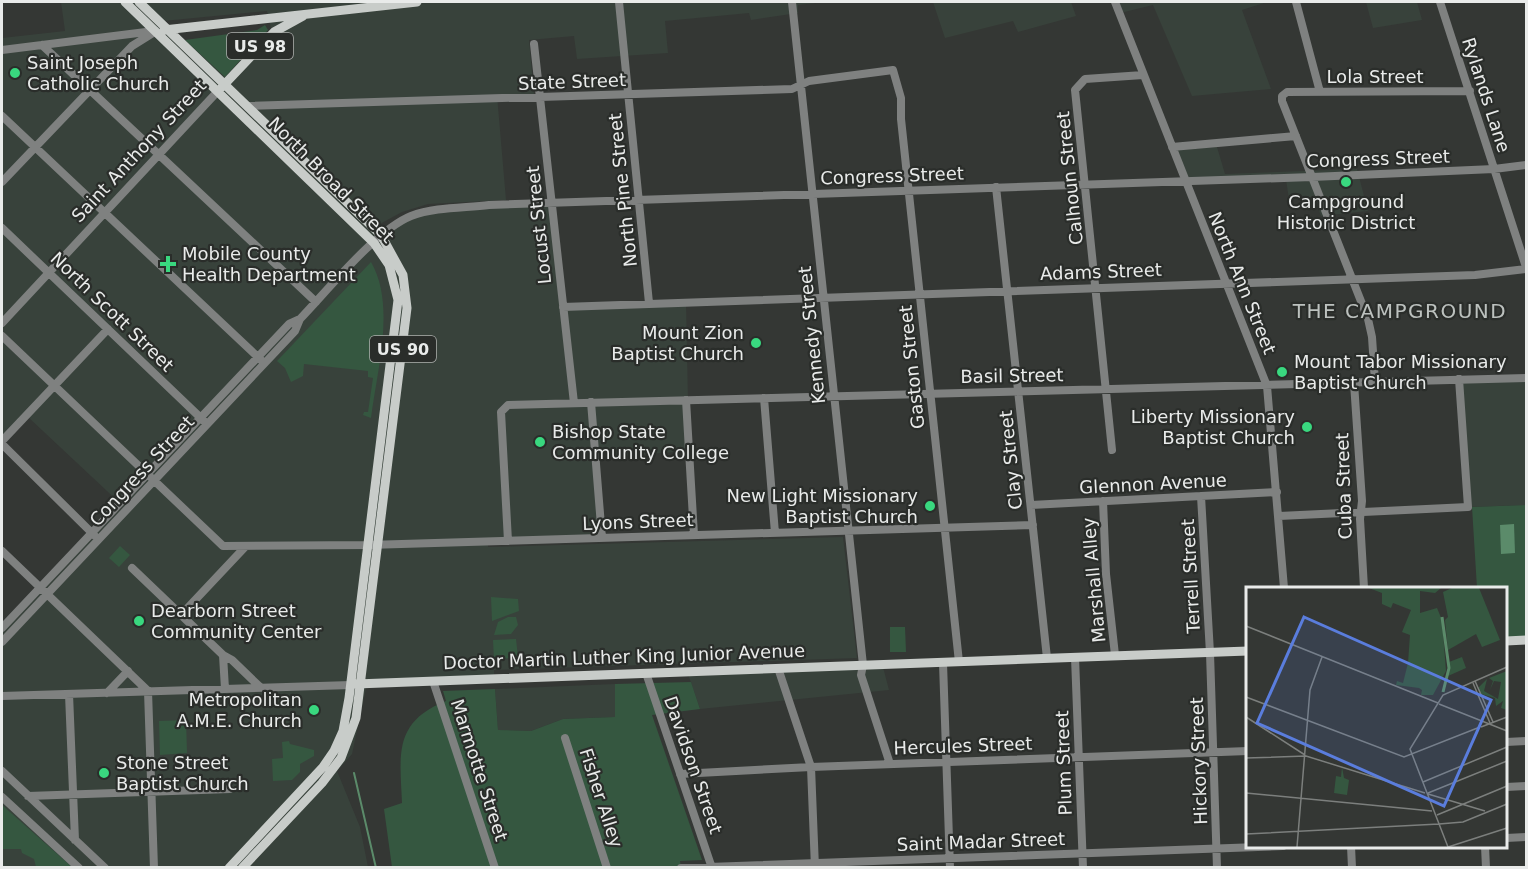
<svg xmlns="http://www.w3.org/2000/svg" width="1528" height="869" viewBox="0 0 1528 869" font-family="'DejaVu Sans',sans-serif">
	<rect width="100%" height="100%" fill="#343734"/>
	<path fill="#38423b" fill-rule="evenodd" d="M61,2h763l-26,3v8l-47,7 -2,-7 -84,8 3,32 -91,6 -3,-23 -45,4 5,55h-37l9,105 -78,4 -26,8 -24,13 6,8 39,-21 128,-9 12,103 123,-4 3,149 -93,7 6,80 -114,4v5l355,-10 14,121 -363,12v9l-127,5 -15,70 -15,17 23,56 8,40h-366v-237l121,-124 -95,-89 -26,27v-406l63,-7zM267,11l6,26 -44,47 -4,-7 -62,-56z
		M933,2h138l5,14 -58,16 -5,-11 -68,17z
		M1112,2h155l-25,8 29,79 -79,7 -39,-91 -37,9z
		M1366,2h51l5,18 -49,8z
		M1217,147l8,27 132,-5 11,42 -47,5 -7,-19 -25,2 -3,-19 -97,5 -14,-35z
		M1526,378v127l-58,2 -9,-128z
		M883,667l6,23 -189,19 -12,-35z
		M615,684l1,33 -53,2 -32,12 -33,-1 -3,-41z"/>
	<path fill="#355740" d="M265,25l3,5 -43,47 -40,-37 72,-10z
		M371,262c25,43 6,108 0,156l-8,-3 1,-3h4l5,-34 -5,-1v-6l-64,-7 -1,12 -12,6 -6,-14 -8,-7z
		M1526,505v135l-20,1v-53h-29l-5,-81z
		M120,546l10,9 -11,12 -10,-9z
		M491,597l27,2 1,12 -27,10z
		M516,617l2,8 -7,9 -17,1 4,-13 10,-5z
		M890,627h15l1,25h-16z
		M516,639l2,18 -24,3 -1,-20z
		M691,682l9,27 -48,6 50,145 -22,1 1,7 -289,-1 -8,-58 18,-6c-2,-48 -9,-81 44,-102l-3,-10 52,-2 3,41 33,1 32,-12 52,-2v-33z
		M186,720l1,33 -27,2 -1,-34z
		M289,741l1,3 24,6v6l-14,8v8l-8,8 -19,1 -1,-22 11,-1 -1,-16z
		M2,805l70,62h-36l-2,-8 -12,-6 -1,-4h-19z"/>
	<path fill="#5b8b6a" d="M1514,524l1,29 -14,1 -1,-29z"/>
	<g fill="none" stroke-linecap="round" stroke-linejoin="round">
		<path stroke="#5b8b6a" stroke-width="2" d="M354,773l22,95"/>
		<path stroke="#7f8180" stroke-width="8" d="M619,2l30,301
			M792,2l71,663 -2,10 29,89
			M1115,2l152,384 17,202
			M1296,2l24,90
			M1440,2l86,265
			M534,44l40,359
			M42,45l274,257
			M2,50l152,-19
			M249,106l543,-17 17,-8 84,-11 8,28v21l58,543
			M2,116l259,244
			M1172,147l124,-11
			M2,182l130,-136 24,-15
			M996,187l51,471
			M2,228l202,193
			M563,307l912,-32 51,-6
			M2,323l216,-232
			M2,336l221,210 145,-1 665,-20
			M1375,382l-3,-45 -4,-18 -86,-218v-5l5,-4 183,-1
			M1354,383l8,118 -2,18 4,69
			M764,398l11,135
			M686,400l8,135
			M591,402l11,136
			M2,441l106,-112
			M2,444l93,92
			M1112,450l-37,-360 10,-11 58,-4
			M1201,496l9,157 7,215
			M1103,501l3,73 9,81
			M1031,505l246,-13
			M1279,516l189,-9 -9,-128
			M508,541l-7,-129 7,-7 1018,-27
			M2,551l146,140 6,177
			M132,568l91,87 2,34
			M181,615l64,-68
			M2,628l287,-304 11,-5c28,-29 76,-89 111,-103 24,-9 52,-8 78,-11l823,-28 182,-8 32,-4
			M2,642l293,-311 5,-12
			M223,655l9,5 28,27
			M1075,657l8,211
			M943,663l7,205
			M778,668l33,99 4,101
			M646,673l66,195
			M433,681l62,187
			M107,693l21,-22
			M69,694l6,146
			M2,696l349,-11
			M565,738l42,130
			M1506,742l20,-1
			M2,771l103,97
			M680,774l131,-7 437,-16
			M1506,787l20,-1
			M28,796l202,-7
			M2,797l77,71
			M1506,838l20,-1
			M1351,846l1,22
			M1485,846l1,22
			M681,868l602,-22"/>
		<path stroke="#c8ccc9" stroke-width="9" d="M125,2l249,241 15,22 9,35 -49,398 -6,33 -9,20 -11,16 -94,101
			M139,2l242,233 22,40 4,33 -51,410 -15,40 -19,25 -80,85
			M164,30l253,-28
			M222,87l52,-55 29,-16
			M1506,641l20,-1
			M356,684l892,-33"/>
	</g>
	<g fill="#39d87f" stroke="#2a2d2a" stroke-width="2">
		<circle cx="15" cy="73" r="6"/>
		<circle cx="1346" cy="182" r="6"/>
		<path d="M165 255h6v6h6v6h-6v6h-6v-6h-6v-6h6z"/>
		<circle cx="756" cy="343" r="6"/>
		<circle cx="1282" cy="372" r="6"/>
		<circle cx="1307" cy="427" r="6"/>
		<circle cx="540" cy="442" r="6"/>
		<circle cx="930" cy="506" r="6"/>
		<circle cx="139" cy="621" r="6"/>
		<circle cx="314" cy="710" r="6"/>
		<circle cx="104" cy="773" r="6"/>
	</g>
	<g text-anchor="middle" stroke-width="4.5" stroke-linejoin="round" paint-order="stroke">
		<g fill="#2a2d2a" stroke="#b0b2b0" stroke-width="1.5">
			<rect x="227" y="33" width="66" height="26" rx="4.5"/>
			<rect x="370" y="336" width="66" height="26" rx="4.5"/>
		</g>
		<g font-size="16" font-weight="bold" fill="#e9ebea">
			<text x="260" y="52">US 98</text>
			<text x="403" y="355">US 90</text>
		</g>
		<g font-size="18" fill="#e9ebea" stroke="#2a2d2a" text-anchor="start">
			<text x="27" y="69">Saint Joseph<tspan x="27" dy="21">Catholic Church</tspan></text>
			<text x="1346" y="208" text-anchor="middle">Campground<tspan x="1346" dy="21">Historic District</tspan></text>
			<text x="182" y="260">Mobile County<tspan x="182" dy="21">Health Department</tspan></text>
			<text x="744" y="339" text-anchor="end">Mount Zion<tspan x="744" dy="21">Baptist Church</tspan></text>
			<text x="1294" y="368">Mount Tabor Missionary<tspan x="1294" dy="21">Baptist Church</tspan></text>
			<text x="1295" y="423" text-anchor="end">Liberty Missionary<tspan x="1295" dy="21">Baptist Church</tspan></text>
			<text x="552" y="438">Bishop State<tspan x="552" dy="21">Community College</tspan></text>
			<text x="918" y="502" text-anchor="end">New Light Missionary<tspan x="918" dy="21">Baptist Church</tspan></text>
			<text x="151" y="617">Dearborn Street<tspan x="151" dy="21">Community Center</tspan></text>
			<text x="302" y="706" text-anchor="end">Metropolitan<tspan x="302" dy="21">A.M.E. Church</tspan></text>
			<text x="116" y="769">Stone Street<tspan x="116" dy="21">Baptist Church</tspan></text>
		</g>
		<g font-size="18" fill="#e9ebea" stroke="#2a2d2a">
			<text x="1375" y="83">Lola Street</text>
			<text transform="translate(572 82) rotate(-2)" y="6">State Street</text>
			<text transform="translate(1486 95) rotate(72)" y="6">Rylands Lane</text>
			<text transform="translate(139 151) rotate(-47)" y="6">Saint Anthony Street</text>
			<text transform="translate(1378 159) rotate(-2)" y="6">Congress Street</text>
			<text transform="translate(892 176) rotate(-2)" y="6">Congress Street</text>
			<text transform="translate(1070 178) rotate(-96)" y="6">Calhoun Street</text>
			<text transform="translate(331 180) rotate(45)" y="6">North Broad Street</text>
			<text transform="translate(623 190) rotate(-96)" y="6">North Pine Street</text>
			<text transform="translate(539 225) rotate(-96)" y="6">Locust Street</text>
			<text transform="translate(1101 272) rotate(-2)" y="6">Adams Street</text>
			<text transform="translate(1242 283) rotate(68)" y="6">North Ann Street</text>
			<text transform="translate(112 312) rotate(44)" y="6">North Scott Street</text>
			<text transform="translate(812 335) rotate(-96)" y="6">Kennedy Street</text>
			<text transform="translate(912 367) rotate(-96)" y="6">Gaston Street</text>
			<text transform="translate(1012 376) rotate(-1)" y="6">Basil Street</text>
			<text transform="translate(1011 460) rotate(-96)" y="6">Clay Street</text>
			<text transform="translate(142 471) rotate(-47)" y="6">Congress Street</text>
			<text transform="translate(1153 484) rotate(-3)" y="6">Glennon Avenue</text>
			<text transform="translate(1344 486) rotate(-92)" y="6">Cuba Street</text>
			<text transform="translate(638 522) rotate(-2)" y="6">Lyons Street</text>
			<text transform="translate(1191 576) rotate(-93)" y="6">Terrell Street</text>
			<text transform="translate(1094 580) rotate(-95)" y="6">Marshall Alley</text>
			<text transform="translate(624 657) rotate(-2)" y="6">Doctor Martin Luther King Junior Avenue</text>
			<text transform="translate(963 746) rotate(-2)" y="6">Hercules Street</text>
			<text transform="translate(1199 761) rotate(-92)" y="6">Hickory Street</text>
			<text transform="translate(1064 763) rotate(-92)" y="6">Plum Street</text>
			<text transform="translate(693 765) rotate(71)" y="6">Davidson Street</text>
			<text transform="translate(479 770) rotate(72)" y="6">Marmotte Street</text>
			<text transform="translate(601 798) rotate(72)" y="6">Fisher Alley</text>
			<text transform="translate(981 842) rotate(-2)" y="6">Saint Madar Street</text>
		</g>
		<g font-size="20" letter-spacing="1.5" fill="#bcc1be" stroke="#2a2d2a">
			<text x="1400" y="318">THE CAMPGROUND</text>
		</g>
	</g>
	<g transform="translate(1246 587)">
		<rect width="261" height="261" fill="#343734"/>
		<path d="M123,1h72l-6,5 -15,-2v22l17,-5 5,12 4,51 -13,24h-12l1,-5 -3,-2 -23,-3 1,-4 6,2 5,-20 2,-28 -8,-3 9,-22 -18,-7 -2,5 -9,-4v-11zM206,1h27l21,52 -18,7 -6,-13 -28,16 -3,-30 3,-3 -5,-25zM216,70l4,11 -18,8 1,-14zM261,84v39l-6,-2 2,-7 -7,5 -1,-8 -14,-4 -3,-6 9,-9 -3,12 14,8 3,-17 -7,-1 -4,9 3,-9 -4,-3zM96,180l2,11 5,2 -2,15 -13,-2 2,-17 5,1z" fill="#355740"/>
		<path fill="none" stroke="#5b8b6a" stroke-width="3" d="M196,30l7,51 -6,24"/>
		<path fill="none" stroke="#7c7f7d" stroke-width="1.5" d="M0,39l192,77M229,94l18,41M227,96l17,40M0,110l158,60 76,-30M193,117l68,27M0,130l59,38M235,140l26,-10M0,171l60,-2 119,37M177,195l84,-35M0,206l186,18M182,206l79,-32M182,207l57,17M191,228l70,-29M193,237l24,-2 44,-18M0,247l193,-10M51,260l13,-157 12,-33M202,260l-38,-98 33,-54 64,-28M202,260l59,-19"/>
		<path fill="#5a7ddd" fill-opacity="0.15" stroke="#5a7ddd" stroke-width="3" d="M58,30l187,83 -47,106 -187,-83z"/>
		<rect width="261" height="261" fill="none" stroke="#e9ebea" stroke-width="3"/>
	</g>
	<rect width="1528" height="869" fill="none" stroke="#e9ebea" stroke-width="6"/>
</svg>
